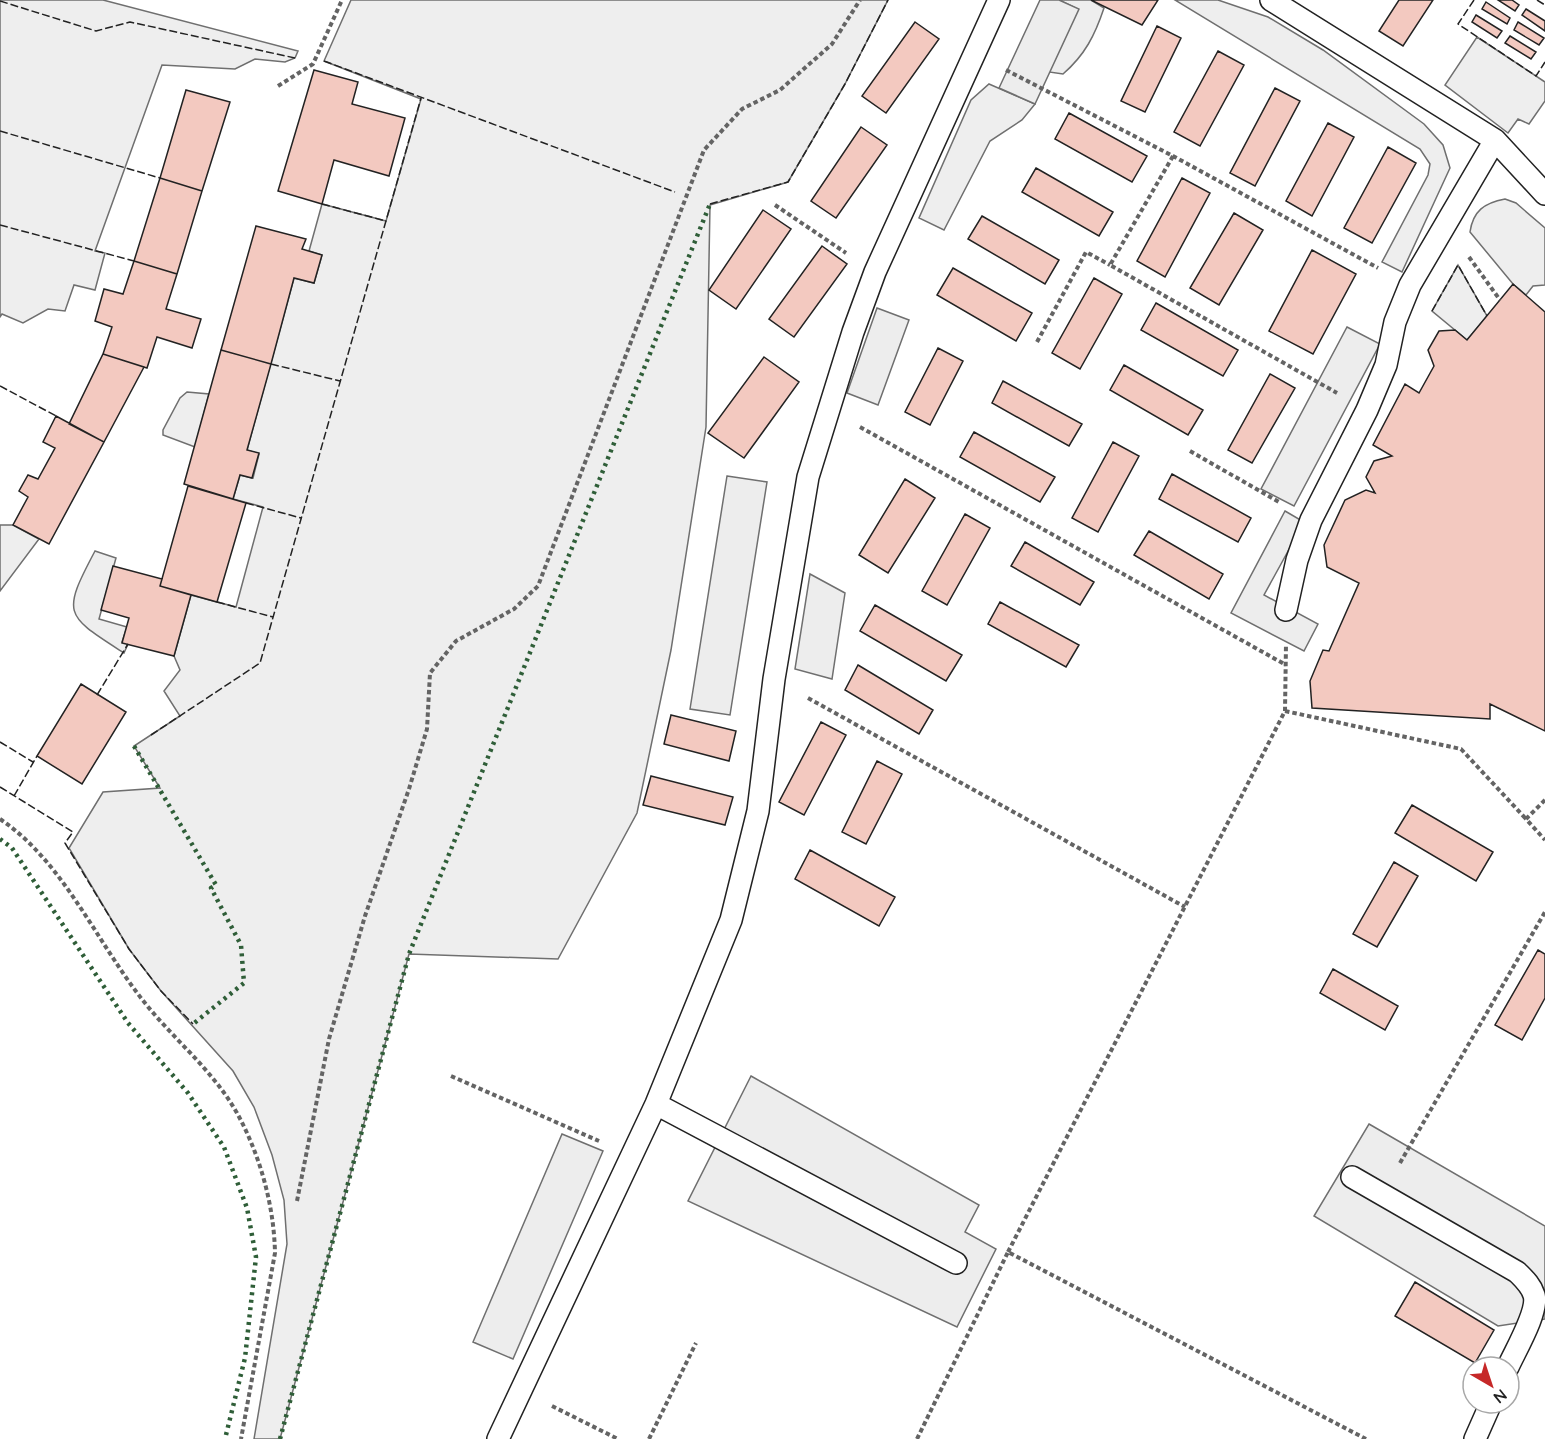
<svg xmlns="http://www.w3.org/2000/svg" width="1545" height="1439" viewBox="0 0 1545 1439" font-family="Quicksand,sans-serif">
	<rect width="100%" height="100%" fill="#fff"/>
	<path fill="#eee" stroke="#6f6f6f" stroke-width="1.5" d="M0,0h103l195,51 -3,7 -10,4 -30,-3 -20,10 -73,-4 -67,186 10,2 -10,37 -21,-5 -9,26 -17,-2 -25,14 -21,-9 -2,3z
		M351,0h537l-43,84 -57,98 -78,23 -4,222 -35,223 -34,163 -79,146 -149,-5 -129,485h-26l33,-195 -3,-44 -12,-45 -18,-48 -21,-36 -72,-80 -32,-42 -60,-101 34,-56 57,-4 -26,-42 46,-30 -16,-25 16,-21 -6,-14 17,-61 45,12 27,-100 -30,-8 7,-24 13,3 6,-24 -12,-4 47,-172 20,5 8,-28 -13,-4 13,-47 64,17 35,-122 -97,-38z
		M1059,0h32l13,8c-9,27 -19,47 -41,66l-14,-2 29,-63z
		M1175,0h43l50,17 55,33 101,74 19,21 7,23 -48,104 -20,-10 46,-87 2,-11 -10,-15z
		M1477,37l68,45v19l-16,23 -11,-5 -10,14 -63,-48z
		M989,84l46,20 -13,16 -32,21 -46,89 -25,-12 52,-118z
		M1505,199l11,4 29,25v57l-12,1 -7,9 -13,-11 -43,-52c3,-21 14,-29 35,-33z
		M1458,265l29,51 -20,24 -35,-29z
		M187,392l22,2 -14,53 -32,-12v-5l17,-32z
		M0,525h13l26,14 -39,52z
		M95,551l21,7 -17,61 28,8 -5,15 6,2 -4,9c-59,-38 -63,-38 -29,-102z"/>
	<path fill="#ededed" stroke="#6f6f6f" stroke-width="1.5" d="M1040,0h19l20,9 -44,95 -36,-16z
		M877,308l32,12 -31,85 -31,-12z
		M1347,327l33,17 -86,162 -33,-17z
		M727,476l40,6 -37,233 -40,-6z
		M1285,511l19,11 -40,73 54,29 -14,27 -73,-38z
		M810,574l35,19 -13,86 -37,-10z
		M751,1076l228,129 -14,27 31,17 -39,78 -269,-126z
		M1369,1124l176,102v93l-47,7 -184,-110z
		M562,1134l41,17 -90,208 -40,-17z"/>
	<path fill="#f3c9c0" stroke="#222" stroke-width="1.5" d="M1091,0h67l-16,25z
		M1399,0h34l-30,46 -24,-15z
		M1498,0h14l7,5 -4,6z
		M1486,2l24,16 -3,6 -25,-15z
		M1526,9l19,12v10l-23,-16z
		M1476,15l26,16 -5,7 -25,-16z
		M915,22l24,17 -53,74 -24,-17z
		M1518,22l26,16 -5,7 -25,-15z
		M1157,26l24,12 -36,74 -24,-11z
		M1510,36l26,16 -5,7 -26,-16z
		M1218,51l26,14 -44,81 -26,-14z
		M314,70l44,12 -6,22 53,14 -16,58 -55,-16 -12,44 -44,-13z
		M1275,88l25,13 -45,85 -25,-13z
		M186,90l44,12 -28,89 -42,-13z
		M1069,113l78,43 -15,26 -77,-43z
		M1328,123l26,14 -42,79 -26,-15z
		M861,127l26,18 -51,73 -25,-17z
		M1388,147l28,16 -44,80 -28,-15z
		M1036,168l77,44 -14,24 -77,-44z
		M160,178l42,13 -25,83 -43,-13z
		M1182,178l28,15 -45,84 -28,-16z
		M763,210l28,19 -55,80 -27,-19z
		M1234,213l29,17 -44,75 -29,-17z
		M982,216l77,44 -14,24 -77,-45z
		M256,226l50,13 -4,10 20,6 -8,28 -20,-5 -23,86 -50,-14z
		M822,246l25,18 -53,73 -25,-18z
		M1312,250l44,24 -43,80 -44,-23z
		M134,261l43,13 -11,35 35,10 -9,29 -35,-11 -10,31 -44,-14 9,-27 -17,-6 9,-32 19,5z
		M953,268l79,45 -16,28 -79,-46z
		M1094,278l28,16 -42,75 -28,-16z
		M1513,284l32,28v419l-55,-27v15l-178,-11 -2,-27 13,-31 6,1 30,-68 -32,-16 -3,-22 21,-45 21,-10 9,3 -9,-16 8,-16 18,-5 -19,-11 32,-61 14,9 15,-27 -6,-16 11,-19 16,-1 12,10z
		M1156,303l82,47 -15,26 -82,-46z
		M938,348l25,13 -33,64 -25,-13z
		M221,350l50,14 -24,86 12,3 -7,25 -12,-3 -7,24 -49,-15z
		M103,354l41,13 -40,75 -35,-18z
		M764,357l35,25 -55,76 -36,-25z
		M1124,365l79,45 -15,25 -78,-45z
		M1270,374l25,14 -43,75 -24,-13z
		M1003,381l79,43 -13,22 -77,-43z
		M56,416l48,26 -55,102 -36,-19 15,-28 -9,-6 9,-16 10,4 17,-31 -12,-6z
		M974,432l81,45 -15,25 -80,-45z
		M1113,442l26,14 -41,76 -26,-14z
		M1172,474l79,44 -13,24 -79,-43z
		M905,479l30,19 -47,75 -29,-18z
		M188,486l58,17 -29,99 -57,-16z
		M965,514l25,14 -43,77 -25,-14z
		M1149,531l74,43 -14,25 -75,-44z
		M1025,542l69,40 -14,23 -69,-39z
		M113,566l49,13 -2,7 31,9 -17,61 -52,-13 7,-25 -28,-8z
		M1000,602l79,43 -13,22 -78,-43z
		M875,605l87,50 -16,26 -86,-50z
		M858,665l75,45 -14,24 -74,-44z
		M81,684l45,28 -44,72 -45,-28z
		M671,715l65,16 -7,30 -65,-17z
		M821,722l25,13 -42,80 -25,-13z
		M877,761l25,13 -36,70 -24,-12z
		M651,776l82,21 -8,28 -82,-20z
		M1412,805l81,47 -17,29 -81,-48z
		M810,850l85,47 -16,29 -84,-47z
		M1394,862l24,14 -41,71 -24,-13z
		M1538,950l7,4v44l-23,42 -27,-15z
		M1333,969l65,37 -13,24 -65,-37z
		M1415,1282l79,48 -19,33 -80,-47z"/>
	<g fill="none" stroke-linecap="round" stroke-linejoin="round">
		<defs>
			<path id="lane" d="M1271,0l224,140 50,54
				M1286,610l11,-50 14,-40 56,-110 19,-45 9,-43 15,-37 85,-145
				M656,1104l300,159
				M1352,1177l165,95c7,7 14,13 17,23 5,16 -19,56 -26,72
				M498,1439l158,-335 75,-184 27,-109 16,-132 34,-202 45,-145 22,-60 124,-272
				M1475,1439l16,-36"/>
		</defs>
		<use href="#lane" stroke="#222" stroke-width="24"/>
		<path stroke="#646464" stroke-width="4" stroke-dasharray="4.5 3" stroke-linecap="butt" d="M1006,70l167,86 205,112
			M278,86l35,-22 29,-64
			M1173,156l-63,109 227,128
			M775,205l71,48
			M1469,257l31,43
			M1037,342l49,-90 24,13
			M860,427l426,238
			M1190,451l89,51
			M808,698l377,209
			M1285,711l176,38 65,70
			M1545,800l-19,19 19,21
			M0,819c61,41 94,117 138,175 31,42 73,73 99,119 23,42 37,92 38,140l-34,186
			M451,1076l148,65
			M1400,1163l145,-251
			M297,1201l32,-162 36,-123 44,-127 18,-60 3,-56 26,-32 58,-32 24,-23 166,-436 38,-41 38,-19 52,-46 28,-44
			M1008,1252l277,-541 1,-67
			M552,1406l66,33
			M649,1439l47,-96
			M917,1439l91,-187 358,187"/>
		<use href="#lane" stroke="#fff" stroke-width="21"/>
		<path stroke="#2f5e38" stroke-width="4.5" stroke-dasharray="3 4.5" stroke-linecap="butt" d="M134,746l82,139 -5,3 30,57 3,38 -51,41
			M0,839l12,9 116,175 60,70 36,54 23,61 9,49 -11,101 -20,81
			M280,1439l129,-485 301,-750"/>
		<path stroke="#222" stroke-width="1.5" stroke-dasharray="8 3" stroke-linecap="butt" d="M1474,0l-16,24 78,52 9,-14
			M1537,0l8,5
			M0,1l96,30 34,-9 165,36
			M324,61l351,131
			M0,131l160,47
			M322,204l64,17
			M710,204l78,-22 57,-98 43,-84
			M0,225l134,36
			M1432,311l26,-46 29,51
			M271,364l69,17
			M0,386l58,31
			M246,503l55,15
			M217,602l56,15
			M97,695l31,-51
			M151,735l109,-72 161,-565
			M0,742l33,20
			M0,787l73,45 -8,11 64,106 32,42 32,33
			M14,796l23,-40"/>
	</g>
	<g transform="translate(1491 1385) rotate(141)"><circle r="28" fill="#ffffff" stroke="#a7a7a7" stroke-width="1.5"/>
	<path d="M0-4.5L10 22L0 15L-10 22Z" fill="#c62828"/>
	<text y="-9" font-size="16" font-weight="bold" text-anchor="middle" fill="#222222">N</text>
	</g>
</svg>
